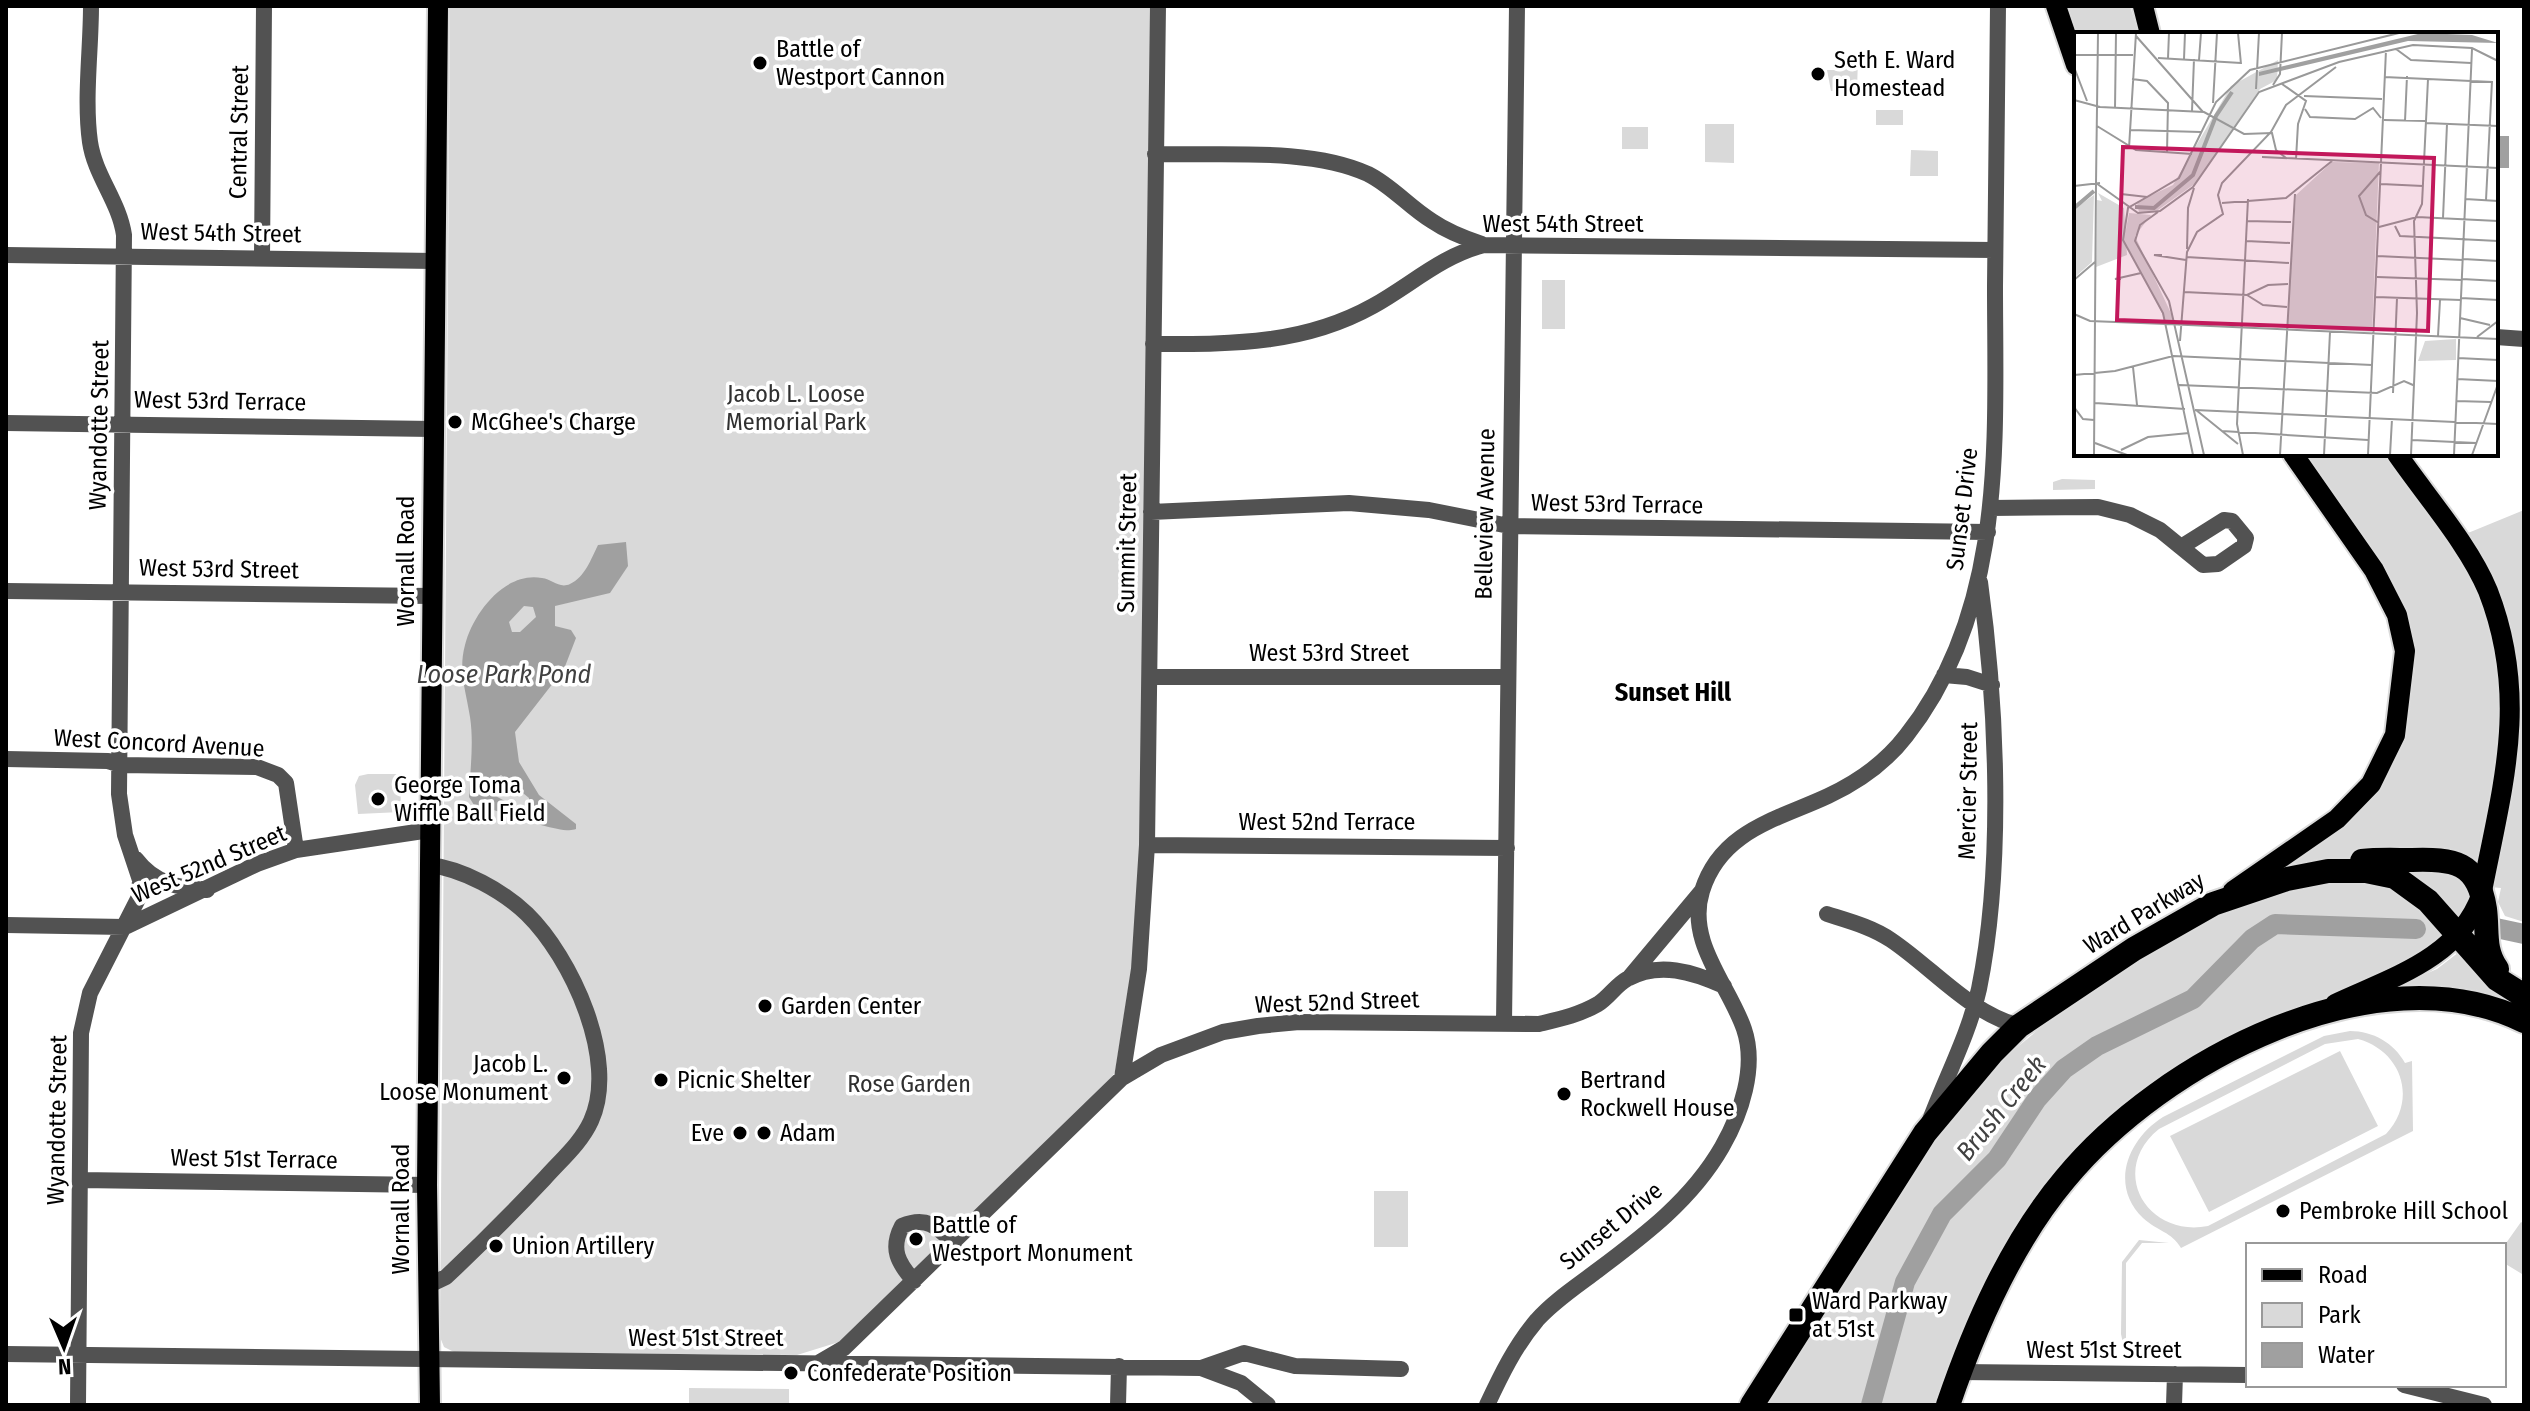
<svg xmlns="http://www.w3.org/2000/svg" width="2530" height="1411" viewBox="0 0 2530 1411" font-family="'Fira Sans Condensed',sans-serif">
	<rect width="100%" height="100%" fill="#fff"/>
	<path fill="#d9d9d9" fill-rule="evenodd" d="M450,6h701l-11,838 -6,109 -19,119 -7,11 -269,259 -42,13 -343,-3 -10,-5 -4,-10z
		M2063,6h67l9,28h-63z
		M1839,57h19l-1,34h-26l-4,-21h11z
		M1876,110h27v15h-27z
		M1705,124h29v39l-29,-1z
		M1622,127h26v22h-26z
		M1911,150l27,1v25h-28z
		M1542,280h23v49h-23z
		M2307,454h82l82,117 29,82 4,80 -27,137 -118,-12 -71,6 115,-130 12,-66 -7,-44 -15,-42z
		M2062,479l33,1v9l-42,1v-8z
		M2524,510v412l-19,-6 -7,-14 3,-14 -11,-1c14,-68 36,-139 28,-208 -6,-52 -29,-99 -50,-146z
		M368,774h32l1,38 -43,2 -3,-29 4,-9z
		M2447,864l25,28 -13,28 -29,-33 -30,-18z
		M2338,875l73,18 35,42 -42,29 -190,81 -53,32 -48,38 -103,121 -36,69 -39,100h-169l163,-264 73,-81 62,-52 162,-101z
		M2459,952l36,39 29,18 -131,-21 44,-19z
		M2350,1031c23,0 44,12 55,32l7,-2 1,70 -232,117c-9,-16 -24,-17 -38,-30 -34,-33 -15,-79 20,-101l161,-81zM2358,1039c44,12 60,61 28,95l-178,92c-62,12 -100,-56 -49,-97l166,-85z
		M2340,1051l38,75 -169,86 -39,-76z
		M1374,1191h34v56h-34z
		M2521,1222l3,2 -2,50 -18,-11v-17z
		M2139,1240l30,3h-27l-16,20v75l8,2 1,10h28l3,-10v18h-40l-5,-24 1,-72z
		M689,1388l100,1v16h-100z"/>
	<path fill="#a0a0a0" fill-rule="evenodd" d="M2496,136h13v32h-13z
		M626,542l2,24 -18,27 -55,13v20l16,4 5,8 -12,31 -49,63 4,30 20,33 37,29v5c-15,7 -78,-20 -102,-24l-5,-8c1,-26 5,-54 1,-80 -4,-26 -12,-46 -5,-72 8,-32 40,-74 77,-67 10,1 17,11 28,6 15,-7 21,-25 28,-39zM524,606l9,1 3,10 -16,15h-8l-3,-10zM501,775l28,23v8l-13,1 -28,-15 1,-9z"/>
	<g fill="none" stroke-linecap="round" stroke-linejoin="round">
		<path stroke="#a0a0a0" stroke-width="20" d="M2496,928l28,6
			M1871,1405l34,-123 37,-68 55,-55 40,-60 27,-30 33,-23 96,-47 59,-60 23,-15 141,5"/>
		<defs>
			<path id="major" d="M2056,6l20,59
				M2143,6l7,28
				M2233,891l104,-72 34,-35 24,-49 10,-84 -8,-36 -23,-45 -81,-116
				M2335,1004c55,-26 123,-45 146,-108 21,-108 49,-197 7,-305 -19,-46 -62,-95 -91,-137
				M430,1405l-3,-220 11,-1179"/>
			<path id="highway" d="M2362,861c16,-2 34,-1 50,-1 41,-1 66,1 73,49 3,22 -2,40 12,60
				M1752,1405l173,-272 67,-80 27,-27 115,-77 79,-45 74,-25 41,-8h38l29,6 33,24 69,78 27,17
				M1948,1405c27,-79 63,-162 117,-226 96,-117 311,-231 459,-158"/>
		</defs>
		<use href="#major" stroke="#dbdbdb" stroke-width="24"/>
		<use href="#highway" stroke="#dbdbdb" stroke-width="28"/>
		<path stroke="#525252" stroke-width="16" d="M1155,154c64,2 155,-7 213,20 24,12 41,33 64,47 16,11 32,17 50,23
			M6,255l429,6
			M262,258l2,-252
			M2496,337l28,2
			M1153,344c78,0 150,1 220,-38 38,-21 68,-50 111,-61l511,5
			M6,423l427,6
			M1991,508l107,-1 32,8 30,15 43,35 15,-1 26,-18 2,-8 -14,-17 -8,-1 -43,27
			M1151,512l198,-9 80,7 80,16 479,6
			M6,591l426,5
			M1944,675l23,2 25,8
			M1150,677h358
			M6,759l102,2 13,4 136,2 21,8 8,8 10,67
			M1147,845l360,3
			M136,859c18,24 42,29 71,31
			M1827,914c22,7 45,13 64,26 43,29 77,72 128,86
			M6,925l119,2 132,-63 39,-14 134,-20
			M1629,978l72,-86
			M1504,1023l13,-1017
			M1122,1078l17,-109 8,-124 11,-839
			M1930,1120c16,-43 39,-86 49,-131 25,-123 18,-283 1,-407
			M80,1180l347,5
			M914,1281c-16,-18 -24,-32 -12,-55 24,-10 35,0 52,17
			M427,1286l19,-9c34,-32 67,-65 99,-99 16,-18 36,-35 46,-57 28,-61 -20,-164 -64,-207 -24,-23 -64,-45 -97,-49
			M6,1354l1195,14 43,-15 51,13 106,3
			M820,1362l24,-14 278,-270 39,-23 62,-23 35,-6 41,-4 240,2c21,-5 40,-9 59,-20 11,-7 18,-19 29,-25 32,-18 66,-7 97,7
			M1201,1368l40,15 27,22
			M1959,1372l289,3
			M2404,1385l80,20
			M78,1405l3,-372 9,-40 49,-96 1,-17 -15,-45 -6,-41 5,-559c-5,-34 -29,-59 -34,-93 -6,-43 1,-92 1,-136
			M1118,1405l1,-39
			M1487,1405c14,-30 28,-59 50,-85 16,-18 37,-32 57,-47 48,-36 97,-72 128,-126 19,-33 35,-80 22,-118 -15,-44 -58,-87 -42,-138 19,-61 77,-72 126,-95 30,-14 58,-34 78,-60 101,-128 89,-297 89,-450 1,-93 2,-187 3,-280
			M2174,1405l1,-31"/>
		<use href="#major" stroke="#000" stroke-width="20"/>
		<use href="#highway" stroke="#000" stroke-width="24"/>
	</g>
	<g fill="#000" stroke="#fff" stroke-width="3">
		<circle cx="760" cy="63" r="8"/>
		<circle cx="1818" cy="74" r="8"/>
		<circle cx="455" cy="422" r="8"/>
		<circle cx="378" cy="799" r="8"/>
		<circle cx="765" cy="1006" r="8"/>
		<circle cx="564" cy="1078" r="8"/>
		<circle cx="661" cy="1080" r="8"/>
		<circle cx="1564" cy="1094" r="8"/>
		<circle cx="740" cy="1133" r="8"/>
		<circle cx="764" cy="1133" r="8"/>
		<circle cx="2283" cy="1211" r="8"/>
		<circle cx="916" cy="1239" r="8"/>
		<circle cx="496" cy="1246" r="8"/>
		<rect x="1788" y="1307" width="16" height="16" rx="4"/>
		<circle cx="791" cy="1373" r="8"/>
	</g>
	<g text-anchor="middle" stroke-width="7" stroke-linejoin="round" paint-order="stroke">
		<g font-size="24" fill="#000" stroke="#fff" text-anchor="start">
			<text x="776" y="57">Battle of<tspan x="776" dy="28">Westport Cannon</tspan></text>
			<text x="1834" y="68">Seth E. Ward<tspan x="1834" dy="28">Homestead</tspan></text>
			<text x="471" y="430">McGhee's Charge</text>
			<text x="394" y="793">George Toma<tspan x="394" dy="28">Wiffle Ball Field</tspan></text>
			<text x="781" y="1014">Garden Center</text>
			<text x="548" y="1072" text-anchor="end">Jacob L.<tspan x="548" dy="28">Loose Monument</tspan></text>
			<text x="677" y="1088">Picnic Shelter</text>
			<text x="1580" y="1088">Bertrand<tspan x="1580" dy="28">Rockwell House</tspan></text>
			<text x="724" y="1141" text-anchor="end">Eve</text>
			<text x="780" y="1141">Adam</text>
			<text x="2299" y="1219">Pembroke Hill School</text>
			<text x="932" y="1233">Battle of<tspan x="932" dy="28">Westport Monument</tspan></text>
			<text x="512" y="1254">Union Artillery</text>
			<text x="1812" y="1309">Ward Parkway<tspan x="1812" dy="28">at 51st</tspan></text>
			<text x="807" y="1381">Confederate Position</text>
		</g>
		<g font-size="24" fill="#000" stroke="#fff">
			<text transform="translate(239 132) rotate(-89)" y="8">Central Street</text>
			<text x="1563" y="232">West 54th Street</text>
			<text transform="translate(221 233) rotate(1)" y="8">West 54th Street</text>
			<text transform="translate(220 401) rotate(1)" y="8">West 53rd Terrace</text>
			<text transform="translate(99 425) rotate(-89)" y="8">Wyandotte Street</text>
			<text transform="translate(1617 504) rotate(1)" y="8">West 53rd Terrace</text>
			<text transform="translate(1962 509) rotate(-83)" y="8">Sunset Drive</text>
			<text transform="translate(1485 514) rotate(-89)" y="8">Belleview Avenue</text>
			<text transform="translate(1127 543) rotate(-89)" y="8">Summit Street</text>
			<text transform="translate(406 561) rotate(-90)" y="8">Wornall Road</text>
			<text transform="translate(219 569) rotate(1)" y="8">West 53rd Street</text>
			<text x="1329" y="661">West 53rd Street</text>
			<text transform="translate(159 743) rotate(3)" y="8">West Concord Avenue</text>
			<text transform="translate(1968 791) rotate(-89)" y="8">Mercier Street</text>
			<text x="1327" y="830">West 52nd Terrace</text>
			<text transform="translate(209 864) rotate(-23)" y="8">West 52nd Street</text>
			<text transform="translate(2144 913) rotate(-31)" y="8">Ward Parkway</text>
			<text transform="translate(1337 1002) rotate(-2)" y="8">West 52nd Street</text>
			<text transform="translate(57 1120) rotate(-89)" y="8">Wyandotte Street</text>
			<text transform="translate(254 1159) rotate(1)" y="8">West 51st Terrace</text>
			<text transform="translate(401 1209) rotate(-90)" y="8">Wornall Road</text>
			<text transform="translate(1611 1226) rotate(-39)" y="8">Sunset Drive</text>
			<text x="706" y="1346">West 51st Street</text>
			<text x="2104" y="1358">West 51st Street</text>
		</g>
		<g font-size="24" fill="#303030" stroke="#fff">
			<text x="796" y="402">Jacob L. Loose<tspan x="796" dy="28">Memorial Park</tspan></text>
			<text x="909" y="1092">Rose Garden</text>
		</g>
		<g font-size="26" font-style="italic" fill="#414141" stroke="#fff">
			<text x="504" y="683">Loose Park Pond</text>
			<text transform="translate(2001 1108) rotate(-51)" y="9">Brush Creek</text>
		</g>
		<g font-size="26" font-weight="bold" fill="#000" stroke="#fff">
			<text x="1673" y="701">Sunset Hill</text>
		</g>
	</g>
	<g transform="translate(2074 32)">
		<rect width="424" height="424" fill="#fff"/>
		<path d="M204,28l-1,20 -17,9 -64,94 -38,27 -19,3 -2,-11 36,-17 58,-99zM258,130l47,1 -7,169 -85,-4 9,-133zM24,161l26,15 3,47 -31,12 1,-67 5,1zM20,163l-2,67 -18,16v-69zM55,181l22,2 -16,21 40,86 -8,1 -43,-83zM382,307v21l-38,1 7,-20z" fill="#d9d9d9"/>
		<path d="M348,1l50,2 26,8 -90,-2 -149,35v-4z" fill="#a0a0a0"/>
		<path fill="none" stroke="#a0a0a0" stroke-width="4" d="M61,175l19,1 39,-33 23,-59 16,-24M0,176l20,-17"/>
		<path fill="none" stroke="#999" stroke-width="2" d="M164,1l3,31M62,4l67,76M322,17l15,11 60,3M0,23h59M84,26l83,5M94,26l1,-25M110,27l1,-26M125,28l2,-27M0,35l13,34M310,45l109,5M58,47l15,2 21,22 -1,50M208,52l24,17 -8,23 -2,35M199,53l7,-11 2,-41M182,57l3,-56M230,64l78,3M0,68l26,7 104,5 40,22 28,-1 4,17 10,8M139,71l4,-70M41,76l1,-75M231,77l5,8 45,2 18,-11 8,10M118,79l2,-52M310,88l42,1M331,89l2,-45M352,91l72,3M23,94l39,24 56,4M56,98l71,2M55,116l7,-115M188,125l236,11M22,151l2,-150M22,151l42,30 22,-2 33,-24 66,-95 80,-30 74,-17 59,3 26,13M307,152l42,2M0,154l26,-3M47,162l26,3 32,-19 37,-76 34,-32 149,-37M73,165l-19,11 -5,32 40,73 30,142M391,167l33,2M412,168l6,-119M148,171l64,-5 46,-37M84,180l-18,13 -5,16 34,60 35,154M369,186l4,-94M173,189l44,1M305,191l-13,-8 -7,-19 21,-24M321,194l5,10 98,5M305,195l38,-10 81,4M172,209l44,2M113,217l1,-41 6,-20M88,223h-8l32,5M303,224l86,4M112,225l103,6M389,227l35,2M303,245l85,3M47,247h-6l26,-6M388,247l36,2M0,248l21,-18M110,260l63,3 21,-10 20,-1M173,263l16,10 24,2M302,265l85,3M387,266l37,2M0,282l16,7 76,3M386,286l30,7M92,292l332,15M364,304l2,-36M403,305l21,-16M106,309l7,-89 10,-20 26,-18 -5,-19 4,-12 49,-51 15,-27 50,-38M384,326l40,2M59,335l4,38M0,343l41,-4 58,-15 199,9M383,347l41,2M105,353l198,8 27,-12 9,4M319,361l4,-95M382,369l35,1M21,371l90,6M0,375l9,12 11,1M121,378l303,14M122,378l42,34M148,399l146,9M338,408l64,3M21,411l32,12M47,418l27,-13 41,-4M20,423l2,-272M169,423l-6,-31 11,-225M206,423l15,-261M250,423l6,-123M294,423l18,-405M316,423l2,-36M337,423l6,-142 -3,-92 8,-17 6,-125M380,423l18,-406M398,423l26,-71"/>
		<path fill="#c2185b" fill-opacity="0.15" stroke="#c2185b" stroke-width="4" d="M49,115l311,11 -6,173 -311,-11z"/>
		<rect width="424" height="424" fill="none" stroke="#000" stroke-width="4"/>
	</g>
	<rect width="2530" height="1411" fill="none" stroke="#000000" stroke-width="16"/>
	<rect x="2246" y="1243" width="260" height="144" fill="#ffffff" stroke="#999999" stroke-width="2"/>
	<rect x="2262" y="1269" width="40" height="12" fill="#000000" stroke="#999999" stroke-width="2"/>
	<text x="2318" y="1283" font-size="24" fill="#000000">Road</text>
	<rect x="2262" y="1303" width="40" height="24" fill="#d9d9d9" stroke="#999999" stroke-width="2"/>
	<text x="2318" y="1323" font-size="24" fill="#000000">Park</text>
	<rect x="2262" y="1343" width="40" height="24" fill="#a0a0a0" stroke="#999999" stroke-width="2"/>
	<text x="2318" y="1363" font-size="24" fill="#000000">Water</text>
	<g transform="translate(64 1347) rotate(178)" stroke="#ffffff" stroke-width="6" paint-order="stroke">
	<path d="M0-6L14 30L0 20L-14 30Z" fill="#000000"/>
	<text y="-12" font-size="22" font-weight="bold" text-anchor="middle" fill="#000000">N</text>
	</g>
</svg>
